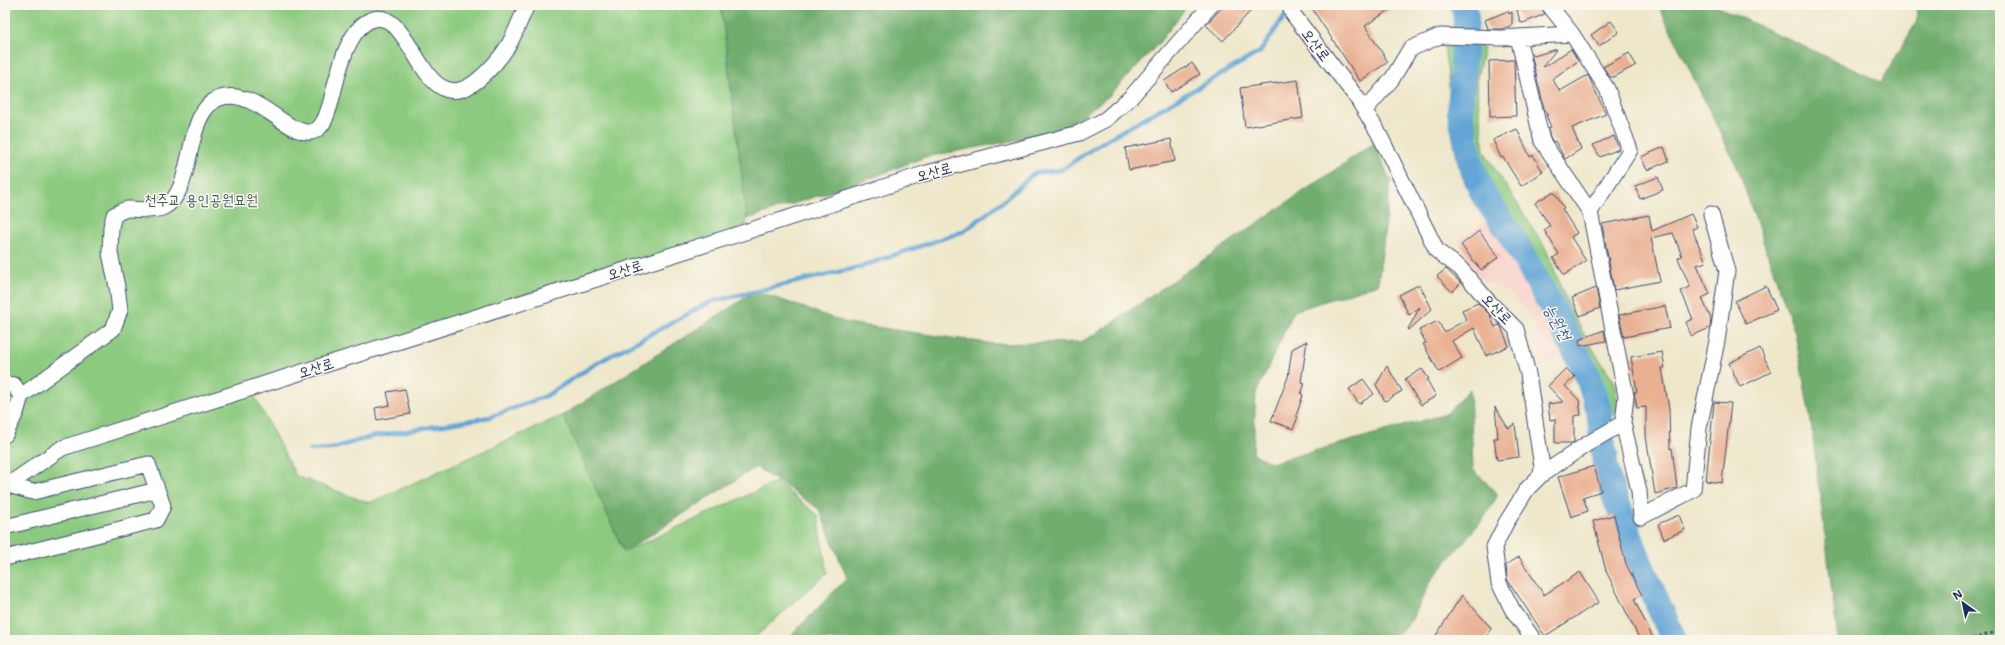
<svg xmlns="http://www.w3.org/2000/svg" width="2005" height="645" viewBox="0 0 2005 645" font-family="'Shantell Sans','Poor Story',sans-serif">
	<rect width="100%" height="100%" fill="#fbf7ec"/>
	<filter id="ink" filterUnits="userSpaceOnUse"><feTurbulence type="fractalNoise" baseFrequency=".025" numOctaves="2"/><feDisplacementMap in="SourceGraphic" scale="8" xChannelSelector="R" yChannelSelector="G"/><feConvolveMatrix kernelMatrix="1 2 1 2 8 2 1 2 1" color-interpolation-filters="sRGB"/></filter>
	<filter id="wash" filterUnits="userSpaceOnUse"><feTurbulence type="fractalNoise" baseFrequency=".012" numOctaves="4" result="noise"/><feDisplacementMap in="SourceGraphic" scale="16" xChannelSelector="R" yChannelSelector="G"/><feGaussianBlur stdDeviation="0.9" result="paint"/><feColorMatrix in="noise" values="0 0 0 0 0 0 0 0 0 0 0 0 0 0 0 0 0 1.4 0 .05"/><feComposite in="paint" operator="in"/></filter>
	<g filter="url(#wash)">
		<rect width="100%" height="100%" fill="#eee7ca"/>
		<path fill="#f7d1c9" d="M1488,219l78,131 -24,18 -6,-43 -22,-29 -36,-19 -20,-36z"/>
		<path fill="#8cca7f" stroke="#547c6e" d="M5,5h716l26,214 -2,13 -494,157 45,87 73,27 194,-88 61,137 152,-70 42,33 9,58 -75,67h-747z
			M1455,5h7l3,13 -2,12 -9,-2z
			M1464,5h7l3,11v14l-7,-1z
			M1466,44l15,1 3,3 -8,33 8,70 62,98 24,60 20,36 24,36 4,25 -3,8 -12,8 -2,-15 -13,-40 -76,-136 -25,-36 -15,-32 -9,-51z
			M1444,46l17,1 -3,63 11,58 14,30 26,35 37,65 40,76 12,37 1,15 -6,4 1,-18 -15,-48 -38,-73 -37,-59 -15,-17 -25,-52 -11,-47z
			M1630,506l35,98 20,36h-8l-5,-8 -48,-117 5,-4z
			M1616,509l4,5 19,51 33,75h-10l-11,-23 -20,-58z"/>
		<path fill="#71ae6e" stroke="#466e66" d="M721,5h467l-30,39 -48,51 -49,37 -136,25 -62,24 -116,38z
			M1658,5h56l167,77 36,-61 -1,-16h84v635h-162l-27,-218 -16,-89 -57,-164z
			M1374,143l17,39 -13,102 -84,27 -38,82 -3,60 18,10 175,-49 24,-25 3,80 25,26 -14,23 -52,61 -21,42 -19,19h-605l60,-62 -28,-69 -63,-42 -132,85 -61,-137 193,-124 91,32 148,21 86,-2 16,-9z"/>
		<path fill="#62a5d6" stroke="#3e6a9a" d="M1618,453l-2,12 6,32 7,9 -7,8 -6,-9 -21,-50z"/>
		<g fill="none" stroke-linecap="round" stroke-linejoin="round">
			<path stroke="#62a5d6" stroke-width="4.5" d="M310,450l20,-1 41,-12 119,-20 56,-21 51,-33 113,-61 150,-35 104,-36 42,-32 28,-26 27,-3 40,-27 159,-91 28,-41"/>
			<path stroke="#62a5d6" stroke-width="26" d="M1463,5l3,12 -6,94 11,54 13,31 26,37 37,65 40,76 12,36 7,64 34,89 34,77"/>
		</g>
		<g id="blocks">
			<path fill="#eab093" d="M1224,5h32l-33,36 -17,-16z
				M1321,5h76l-32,21 23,36 -28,19 -47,-71z
				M1529,5h11l5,9 -22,9 -3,-1 -3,-12z
				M1508,11l1,3 3,-2v13l-10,4h-14l-3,-9z
				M1611,21l8,11 -20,14 -8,-11z
				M1557,49l-14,17 1,1 27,-18 7,12 -26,18 8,12 28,-16 18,39 -34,14 9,21 -16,10 -10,-18 -2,1 -3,-5 -2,-9 3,-1 -5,-12h2l-3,-3 -14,-59 3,3z
				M1629,53l7,12 -22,12h-4l-7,-10z
				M1514,60l2,56 -26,1 -1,-56z
				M1192,63l8,11 -29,18 -7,-11z
				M1298,80l5,38 -58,9 -5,-39z
				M1517,129l13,28 3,-2 10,17 -22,14 -18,-29 -2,1 -8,-18z
				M1614,136l5,13 -19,8 -7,-12z
				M1171,139l4,22 -46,9 -4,-22z
				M1664,147l5,14 -22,9 -6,-13z
				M1658,177l5,13 -23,9 -5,-13z
				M1551,193h4l9,15 -2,1 15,24 -6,4 15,24 -22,14 -11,-17 6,-4 -15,-24 6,-4 -15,-23z
				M1691,214l6,13 -5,2 14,33 -9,3 13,29 -8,4 9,21 -1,9 -19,8 -5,-14 7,-3 -12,-28 9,-4 -12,-29 4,-2 -9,-23 -22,5 9,43 -46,9 -12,-66 47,-9 3,16z
				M1479,231l20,26 -18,13 -20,-25z
				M1446,269l15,14 -9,9 -15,-16z
				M1416,286h4l12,23 -23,21 -1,-1 12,-22 -11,8 -10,-20z
				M1766,286l11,24 -31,14 -11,-23z
				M1596,288l4,20 -20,8 -8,-18z
				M1478,303l12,12 5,12 4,-2 2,2 8,19 -23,10 -12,-28 -22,13 10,17 -23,14 -16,-28 3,-1 -7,-13 19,-9 6,11 22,-12 -4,-10z
				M1665,306l5,22 -46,9 -5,-22z
				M1604,330l2,11 -26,5 -1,-6z
				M1307,341l-6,41 4,1 -4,11 2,1 -7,21 2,1 -5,12 -22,-8 17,-44 4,-28z
				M1760,348l11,24 -31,15 -11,-24z
				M1662,352l3,16h-3l7,41 1,40 2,-1 5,40 -22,6 -9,-58v-29l-9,1 -3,-16h3l-6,-35z
				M1387,366l15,25 -17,10 -9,-16z
				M1566,368l9,9 -10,9 14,14 2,15 -7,1v26l-2,1h-17v-24l-5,1 -2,-16 15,-2 -15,-16z
				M1422,369l7,10 -2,1 9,16 -15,9 -16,-26z
				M1363,379l11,15 -15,10 -10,-15z
				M405,389l5,25 -33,6 -2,-12 15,-3 -3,-13z
				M1714,402l17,1 -9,80 -16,-2z
				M1495,407l13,21 7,-4 4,33 -22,3 -3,-22h4z
				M1594,466l7,25 -18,6 5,14 -17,6 -13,-40z
				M1614,515l12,49 16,31 -8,4 20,41h-14l-34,-69 -13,-50z
				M1679,515l6,15 -21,9 -6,-15z
				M1519,557l25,38 36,-23 19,30 -54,34 -38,-57 -1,-14z
				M1462,595l29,33 -5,12h-53z"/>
		</g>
	</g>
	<g filter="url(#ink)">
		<use href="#blocks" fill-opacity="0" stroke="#3b4b6e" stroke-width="1"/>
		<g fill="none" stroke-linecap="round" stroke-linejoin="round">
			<defs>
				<path id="minor" d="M1290,5l2,8 65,85 21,34 59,119 23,17 28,33 28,28 12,45 14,93 -1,8 -14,14 -21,34 -12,24 5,36 13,26 22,31
					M1549,5l23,29
					M1518,37l24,104 48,71 36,184 -3,27 16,68 2,26 52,-27 6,-62 18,-87 10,-70 -16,-57
					M1365,110l27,-31 18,-30 30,-13 61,2 71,-4 35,55 23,61 -40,62
					M5,384l9,1 7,11 -5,17 -11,22
					M21,396l92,-67 7,-19 -3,-23 -7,-34 1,-26 3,-12c4,-2 10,-6 15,-6 10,0 25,3 35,-2 33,-17 18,-96 56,-109 37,-12 73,46 96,32 9,-5 11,-17 14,-25 7,-25 15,-75 41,-85 42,-17 50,107 107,60 12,-10 21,-20 30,-34 7,-12 13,-28 19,-41
					M1541,475l46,-31 36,-21
					M5,484l28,8 115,-28 15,42 -7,14 -151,38
					M5,487l57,-39 683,-216 182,-59 152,-40 27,-14 25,-22 80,-92
					M5,527l152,-37"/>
			</defs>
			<use href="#minor" stroke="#3b4b6e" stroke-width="17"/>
			<path stroke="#3b4b6e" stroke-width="2.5" stroke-dasharray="3 3" stroke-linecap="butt" d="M1967,640l33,-9"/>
			<use href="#minor" stroke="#fff" stroke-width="15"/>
		</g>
	</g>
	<g text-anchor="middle" stroke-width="3" stroke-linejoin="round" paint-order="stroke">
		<g font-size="15" fill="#1b2f5e" stroke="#fbf7ec">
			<text transform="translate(1316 45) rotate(53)" y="5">오산로</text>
			<text transform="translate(934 172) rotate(-16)" y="5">오산로</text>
			<text transform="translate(625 270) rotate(-18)" y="5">오산로</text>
			<text transform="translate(1497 309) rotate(46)" y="5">오산로</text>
			<text transform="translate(316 368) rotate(-18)" y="5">오산로</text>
		</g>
		<g font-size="15" fill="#3d5e68" stroke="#fbf7ec">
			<text x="201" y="205">천주교 용인공원묘원</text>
		</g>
		<g font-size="16" font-style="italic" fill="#345888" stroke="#fbf7ec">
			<text transform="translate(1558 322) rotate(61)" y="6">능원천</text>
		</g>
	</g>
	<rect width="2005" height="645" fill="none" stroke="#fbf7ec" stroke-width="20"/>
	<g transform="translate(1963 603) rotate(327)" stroke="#fbf7ec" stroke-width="3" paint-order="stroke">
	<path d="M0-3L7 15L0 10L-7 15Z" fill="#1b2f5e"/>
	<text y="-6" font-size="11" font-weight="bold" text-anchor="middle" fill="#1b2f5e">N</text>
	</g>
</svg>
